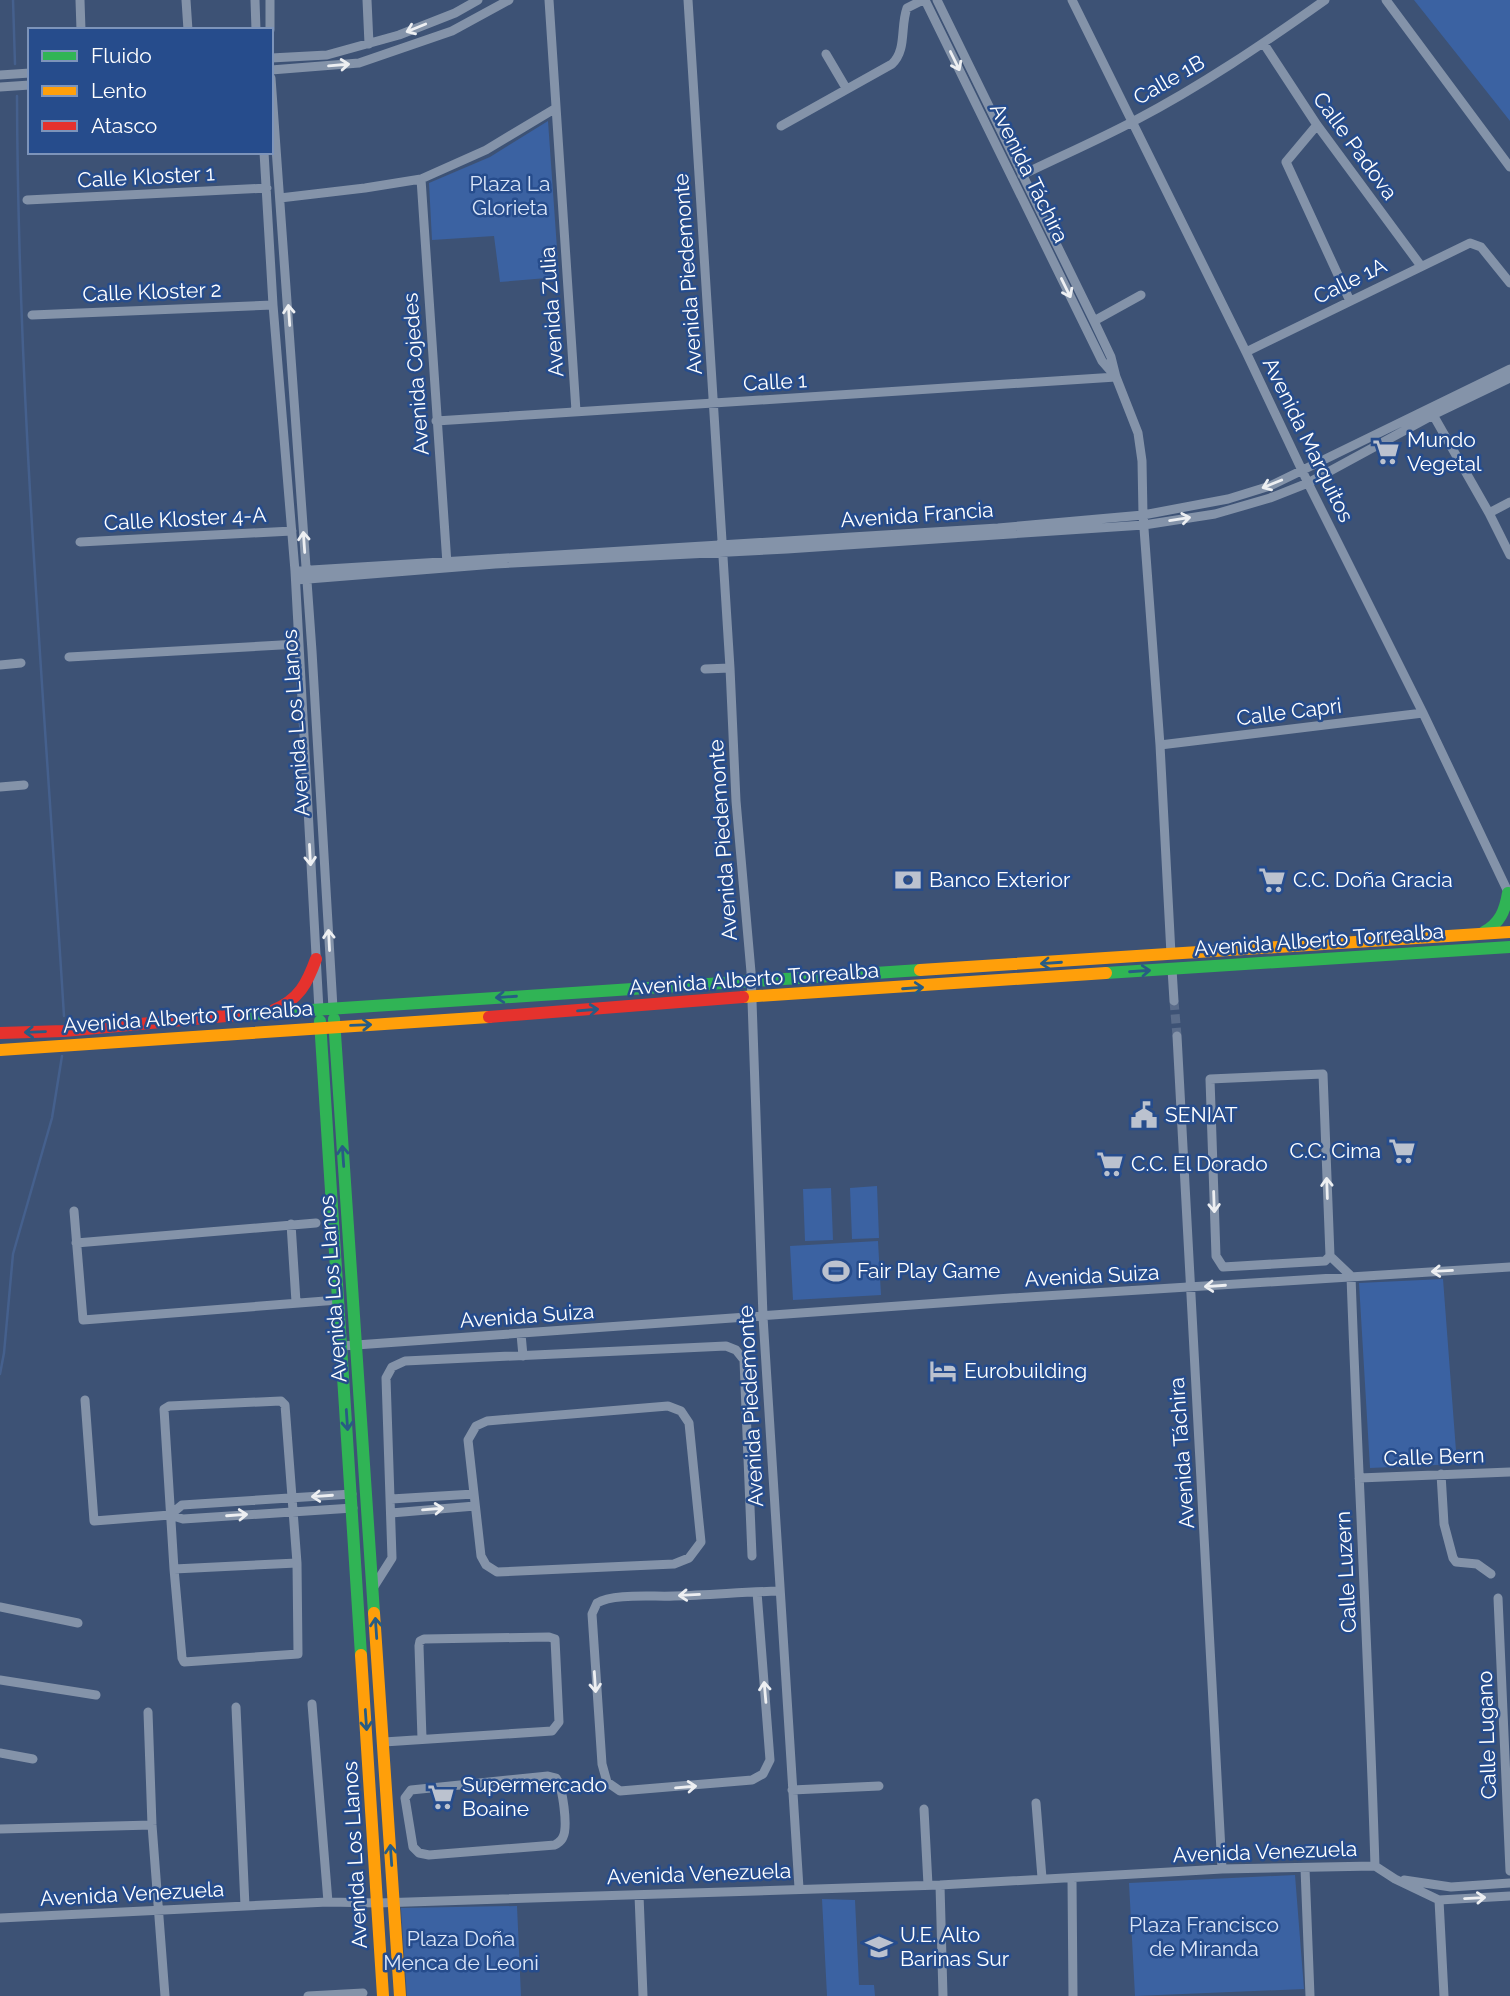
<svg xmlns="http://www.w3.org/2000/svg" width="1510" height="1996" viewBox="0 0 1510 1996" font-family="Raleway,sans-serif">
	<rect width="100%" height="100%" fill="#3d5275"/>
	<path fill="#3b62a2" d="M1414,0h96v121z
		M548,121l11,156 -59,5 -6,-46 -62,4 -3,-57 61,-26z
		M877,1186l2,52 -27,1 -2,-51z
		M831,1188l2,52 -28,1 -2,-52z
		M878,1241l3,54 -88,5 -3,-54z
		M1443,1279l14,185 -87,4 -11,-185z
		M1295,1875l9,114 -169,7 -6,-113z
		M822,1899l33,1 4,85h15l1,11h-48z
		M517,1906l4,90h-114l-6,-88z"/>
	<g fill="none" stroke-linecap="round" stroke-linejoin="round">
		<path stroke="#45608d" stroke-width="2.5" d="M13,0l2,64
			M17,96c1,307 28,613 47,920
			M0,1374l4,-21 9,-99 39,-136 10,-62"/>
		<path stroke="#5a6c8a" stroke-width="9" stroke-dasharray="9 4.5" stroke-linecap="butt" d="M1174,1001l3,35"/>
		<path stroke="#8493a9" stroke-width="9" d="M80,0l1,30
			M186,0l2,30
			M255,0l1,30
			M270,0v30
			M367,0l2,44
			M549,0l27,411
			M688,0l42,668 6,133 15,171 12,345 36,571
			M925,0l177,361 14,16 -5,-20 -17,-36 -157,-321
			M1072,0l174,352 62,131 115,230 87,183
			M1386,0l124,167
			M1264,44l53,81 104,141
			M826,54l20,34
			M271,58l56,-3 72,-20 56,-22 23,-13
			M271,70l88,-7 93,-32 57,-31
			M0,75l30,-2
			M271,78l41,573 21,357
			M0,87l30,-2
			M1317,125l-31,37 64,139
			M781,126l111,-62c15,-14 8,-37 15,-56l16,-8
			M264,152l9,153 22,266 24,439
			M1022,175c37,-18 76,-35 112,-54 67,-35 129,-77 191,-121
			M421,179l26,385
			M280,198l85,-10 56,-9 65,-29 70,-42
			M27,200l240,-12
			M32,315l241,-10
			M1094,321l47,-26
			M1246,352l224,-109 11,4 29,36
			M1432,413l57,100 21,42
			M436,421l680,-44 22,56 4,28 1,54 17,230 11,209
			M1489,513l21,-11
			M80,542l212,-11
			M295,571l703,-43 145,-13 85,-16 42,-13 240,-117
			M296,580l199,-16 292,-15 357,-24 71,-11 55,-16 38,-15 125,-68 77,-37
			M69,657l230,-13
			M0,665l21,-2
			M705,669l25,-1
			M1160,745l263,-32
			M0,787l24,-2
			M1172,969l2,32
			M1177,1036c13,278 32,555 45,833
			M74,1211l9,109 255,-20
			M291,1224l5,78
			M76,1243l240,-20
			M1330,1256l-5,5 -102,6 -7,-11 -6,-177 113,-5 7,182 21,20c7,197 18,394 24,590
			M521,1334l2,22
			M342,1346l654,-47 514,-32
			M85,1400l9,121 76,-6 13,4 170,-11
			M281,1401l4,4 12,158 1,91 -114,8 -2,-4 -8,-89 -10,-160 5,-3z
			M668,1406l13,5 8,12 12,119 -12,16 -15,6 -177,8 -11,-7 -5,-9 -13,-116 8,-14 11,-5z
			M1441,1474l3,50 9,34 3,4 21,2 14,10
			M1359,1478l151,-6
			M391,1499l83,-5
			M391,1513l84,-7
			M170,1515l12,-10 170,-11
			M174,1569l123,-6
			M373,1588l19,-30 -6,-180 6,-11 13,-6 321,-15 10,4 8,10 8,196
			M757,1592l13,168 -7,14 -11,6 -132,11 -13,-9 -5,-18 -10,-150 5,-11c16,-10 57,-6 77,-7 35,-1 70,-4 105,-5
			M1498,1598l12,273
			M0,1607l78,16
			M0,1680l96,15
			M312,1704l16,198
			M236,1707l9,199
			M148,1712l4,113 13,171
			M384,1742l168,-11 7,-9 -4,-83 -6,-2 -125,2 -4,2 -1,5 3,93
			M0,1753l33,6
			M548,1776l8,2c7,9 12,49 7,59 -2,5 -4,5 -8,8l-126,10 -10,-2 -6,-6 -8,-49 6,-8z
			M792,1790l87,-4
			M1036,1803l6,75
			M924,1809l4,76
			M0,1829l152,-4
			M1305,1868l5,128
			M1072,1879l1,117
			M1404,1880l47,7 59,-4
			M940,1885l3,111
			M639,1895l4,101
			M1439,1900l5,96
			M0,1918l328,-16 50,1 562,-18 282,-16 153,-3 20,13 44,21 71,-4
			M308,1996l55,-3"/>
		<path stroke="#30b455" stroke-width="12" d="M1484,932c16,-9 21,-21 24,-39l2,1
			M1106,973l404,-26
			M237,1015l683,-45
			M334,1019l40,594
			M320,1021l41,634"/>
		<path stroke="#ff9f0a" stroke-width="12" d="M920,970l590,-38
			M743,997l363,-24
			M0,1050l489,-33
			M374,1613l26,383
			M361,1655l22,341"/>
		<path stroke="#e5322d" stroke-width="12" d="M274,1010c25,-11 33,-26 42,-51
			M489,1017l254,-20
			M0,1033l64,-2 173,-16"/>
	</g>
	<defs><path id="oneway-shaft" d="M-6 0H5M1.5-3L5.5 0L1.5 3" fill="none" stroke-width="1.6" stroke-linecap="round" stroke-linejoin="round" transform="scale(1.75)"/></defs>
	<g stroke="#edeff2">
		<use href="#oneway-shaft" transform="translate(416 28) rotate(158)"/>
		<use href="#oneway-shaft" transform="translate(955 61) rotate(64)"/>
		<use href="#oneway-shaft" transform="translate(339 65) rotate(-5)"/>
		<use href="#oneway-shaft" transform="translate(1066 288) rotate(64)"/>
		<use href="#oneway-shaft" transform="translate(289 315) rotate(-94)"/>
		<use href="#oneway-shaft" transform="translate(1272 484) rotate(158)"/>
		<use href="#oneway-shaft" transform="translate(1180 519) rotate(-9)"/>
		<use href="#oneway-shaft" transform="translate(304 542) rotate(-94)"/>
		<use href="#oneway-shaft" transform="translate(310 855) rotate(87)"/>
		<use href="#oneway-shaft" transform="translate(329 940) rotate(-93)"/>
		<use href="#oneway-shaft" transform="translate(1327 1188) rotate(-92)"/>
		<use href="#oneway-shaft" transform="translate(1214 1202) rotate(88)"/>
		<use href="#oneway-shaft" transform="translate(1442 1271) rotate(177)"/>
		<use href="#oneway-shaft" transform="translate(1215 1286) rotate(176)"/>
		<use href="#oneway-shaft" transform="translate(322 1496) rotate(176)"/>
		<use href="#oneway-shaft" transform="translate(433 1509) rotate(-5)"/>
		<use href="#oneway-shaft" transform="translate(237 1515) rotate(-4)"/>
		<use href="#oneway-shaft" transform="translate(689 1595) rotate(177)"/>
		<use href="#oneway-shaft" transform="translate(595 1682) rotate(86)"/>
		<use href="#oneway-shaft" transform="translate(765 1692) rotate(-95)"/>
		<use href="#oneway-shaft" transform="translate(686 1787) rotate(-5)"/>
		<use href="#oneway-shaft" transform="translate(1475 1898) rotate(-3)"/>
	</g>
	<g stroke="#285c84">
		<use href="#oneway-shaft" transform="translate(1051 963) rotate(176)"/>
		<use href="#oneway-shaft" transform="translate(1140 971) rotate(-4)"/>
		<use href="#oneway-shaft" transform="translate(913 988) rotate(-4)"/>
		<use href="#oneway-shaft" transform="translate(506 997) rotate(176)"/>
		<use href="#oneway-shaft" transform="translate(588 1010) rotate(-5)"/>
		<use href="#oneway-shaft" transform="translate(361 1025) rotate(-2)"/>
		<use href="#oneway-shaft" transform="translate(35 1032) rotate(178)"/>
		<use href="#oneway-shaft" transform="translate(343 1156) rotate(-94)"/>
		<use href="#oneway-shaft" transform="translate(347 1420) rotate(86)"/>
		<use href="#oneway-shaft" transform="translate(376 1628) rotate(-94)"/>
		<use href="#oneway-shaft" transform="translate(366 1720) rotate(86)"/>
		<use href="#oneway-shaft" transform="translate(391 1855) rotate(-94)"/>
	</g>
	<defs>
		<symbol id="supermarket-bare" viewBox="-9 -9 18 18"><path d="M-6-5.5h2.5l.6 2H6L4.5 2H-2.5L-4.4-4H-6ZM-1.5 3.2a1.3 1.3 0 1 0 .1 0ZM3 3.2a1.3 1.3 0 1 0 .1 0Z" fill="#bbc2cf" stroke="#264c8c" stroke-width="2.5" paint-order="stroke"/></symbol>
		<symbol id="bank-bare" viewBox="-9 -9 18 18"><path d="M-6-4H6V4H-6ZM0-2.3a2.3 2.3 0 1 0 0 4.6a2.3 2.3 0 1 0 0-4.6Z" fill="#bbc2cf" stroke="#264c8c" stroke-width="2.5" paint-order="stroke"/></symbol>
		<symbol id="civic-bare" viewBox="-9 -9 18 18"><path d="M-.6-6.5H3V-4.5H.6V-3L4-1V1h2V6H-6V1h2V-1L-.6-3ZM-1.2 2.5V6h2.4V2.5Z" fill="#bbc2cf" stroke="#264c8c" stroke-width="2.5" paint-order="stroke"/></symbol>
		<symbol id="stadium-bare" viewBox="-9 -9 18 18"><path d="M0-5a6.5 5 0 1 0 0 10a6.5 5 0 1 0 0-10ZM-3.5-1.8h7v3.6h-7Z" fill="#bbc2cf" stroke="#264c8c" stroke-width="2.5" paint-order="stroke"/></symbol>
		<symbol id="hotel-bare" viewBox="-9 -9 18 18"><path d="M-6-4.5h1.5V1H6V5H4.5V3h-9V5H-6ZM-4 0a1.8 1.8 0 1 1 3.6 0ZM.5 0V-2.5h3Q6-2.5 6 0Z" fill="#bbc2cf" stroke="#264c8c" stroke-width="2.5" paint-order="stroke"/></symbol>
		<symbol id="school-bare" viewBox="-9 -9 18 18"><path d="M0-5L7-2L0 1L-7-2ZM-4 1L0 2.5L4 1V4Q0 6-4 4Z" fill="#bbc2cf" stroke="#264c8c" stroke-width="2.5" paint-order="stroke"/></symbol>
	</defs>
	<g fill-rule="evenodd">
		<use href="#supermarket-bare" x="1367" y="433" width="38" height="38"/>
		<use href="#bank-bare" x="889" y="861" width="38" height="38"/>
		<use href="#supermarket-bare" x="1253" y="861" width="38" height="38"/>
		<use href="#civic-bare" x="1125" y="1096" width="38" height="38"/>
		<use href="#supermarket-bare" x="1383" y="1132" width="38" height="38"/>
		<use href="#supermarket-bare" x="1091" y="1145" width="38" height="38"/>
		<use href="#stadium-bare" x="817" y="1252" width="38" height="38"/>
		<use href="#hotel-bare" x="924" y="1352" width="38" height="38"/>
		<use href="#supermarket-bare" x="422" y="1778" width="38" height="38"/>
		<use href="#school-bare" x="860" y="1928" width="38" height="38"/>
	</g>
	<g text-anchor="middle" stroke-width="5" stroke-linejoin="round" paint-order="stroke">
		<g font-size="21" fill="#fff" stroke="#264c8c">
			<text transform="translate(1169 80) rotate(-30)" y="7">Calle 1B</text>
			<text transform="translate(1355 146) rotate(54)" y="7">Calle Padova</text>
			<text transform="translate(1029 173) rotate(64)" y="7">Avenida Táchira</text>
			<text transform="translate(146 177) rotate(-3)" y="7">Calle Kloster 1</text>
			<text transform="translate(688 274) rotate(-94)" y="7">Avenida Piedemonte</text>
			<text transform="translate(1350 281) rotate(-26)" y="7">Calle 1A</text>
			<text transform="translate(152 292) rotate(-2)" y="7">Calle Kloster 2</text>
			<text transform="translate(552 312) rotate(-94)" y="7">Avenida Zulia</text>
			<text transform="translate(416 374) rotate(-94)" y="7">Avenida Cojedes</text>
			<text transform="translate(775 382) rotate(-3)" y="7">Calle 1</text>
			<text transform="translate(1308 440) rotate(64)" y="7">Avenida Marquitos</text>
			<text transform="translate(917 515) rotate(-4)" y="7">Avenida Francia</text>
			<text transform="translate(185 519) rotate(-3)" y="7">Calle Kloster 4-A</text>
			<text transform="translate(1289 712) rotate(-7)" y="7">Calle Capri</text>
			<text transform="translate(296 723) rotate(-94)" y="7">Avenida Los Llanos</text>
			<text transform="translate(723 840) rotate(-94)" y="7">Avenida Piedemonte</text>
			<text transform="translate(1319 940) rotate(-4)" y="7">Avenida Alberto Torrealba</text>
			<text transform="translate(754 979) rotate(-4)" y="7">Avenida Alberto Torrealba</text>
			<text transform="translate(188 1017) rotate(-4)" y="7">Avenida Alberto Torrealba</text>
			<text transform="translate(1092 1276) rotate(-3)" y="7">Avenida Suiza</text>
			<text transform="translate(333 1289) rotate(-94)" y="7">Avenida Los Llanos</text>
			<text transform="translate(527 1316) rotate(-4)" y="7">Avenida Suiza</text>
			<text transform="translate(751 1406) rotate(-93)" y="7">Avenida Piedemonte</text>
			<text transform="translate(1182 1453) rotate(-94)" y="7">Avenida Táchira</text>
			<text transform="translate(1434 1457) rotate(-2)" y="7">Calle Bern</text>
			<text transform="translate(1346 1572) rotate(-93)" y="7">Calle Luzern</text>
			<text transform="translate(1487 1735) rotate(-92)" y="7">Calle Lugano</text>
			<text transform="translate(1265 1852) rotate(-2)" y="7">Avenida Venezuela</text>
			<text transform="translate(355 1855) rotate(-93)" y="7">Avenida Los Llanos</text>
			<text transform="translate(699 1874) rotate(-2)" y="7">Avenida Venezuela</text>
			<text transform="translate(132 1894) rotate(-3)" y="7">Avenida Venezuela</text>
		</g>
		<g font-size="21" fill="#dae5f8" stroke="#264c8c">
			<text x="510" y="191">Plaza La<tspan x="510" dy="24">Glorieta</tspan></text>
			<text x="1204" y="1932">Plaza Francisco<tspan x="1204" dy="24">de Miranda</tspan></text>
			<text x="461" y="1946">Plaza Doña<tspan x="461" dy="24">Menca de Leoni</tspan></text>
		</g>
		<g font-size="21" fill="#fff" stroke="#264c8c" text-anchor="start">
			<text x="1407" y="447">Mundo<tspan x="1407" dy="24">Vegetal</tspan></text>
			<text x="929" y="887">Banco Exterior</text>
			<text x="1293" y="887">C.C. Doña Gracia</text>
			<text x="1165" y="1122">SENIAT</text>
			<text x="1381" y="1158" text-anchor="end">C.C. Cima</text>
			<text x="1131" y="1171">C.C. El Dorado</text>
			<text x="857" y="1278">Fair Play Game</text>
			<text x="964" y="1378">Eurobuilding</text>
			<text x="462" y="1792">Supermercado<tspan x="462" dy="24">Boaine</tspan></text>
			<text x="900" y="1942">U.E. Alto<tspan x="900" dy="24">Barinas Sur</tspan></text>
		</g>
	</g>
	<rect x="28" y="28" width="245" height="126" fill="#264c8c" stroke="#7d94ba" stroke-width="2"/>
	<rect x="42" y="51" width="35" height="10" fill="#30b455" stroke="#7d94ba" stroke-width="2"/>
	<text x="91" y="63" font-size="21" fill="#ffffff">Fluido</text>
	<rect x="42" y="86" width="35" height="10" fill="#ff9f0a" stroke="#7d94ba" stroke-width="2"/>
	<text x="91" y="98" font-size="21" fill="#ffffff">Lento</text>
	<rect x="42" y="121" width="35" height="10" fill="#e5322d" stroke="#7d94ba" stroke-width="2"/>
	<text x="91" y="133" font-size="21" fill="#ffffff">Atasco</text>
</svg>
